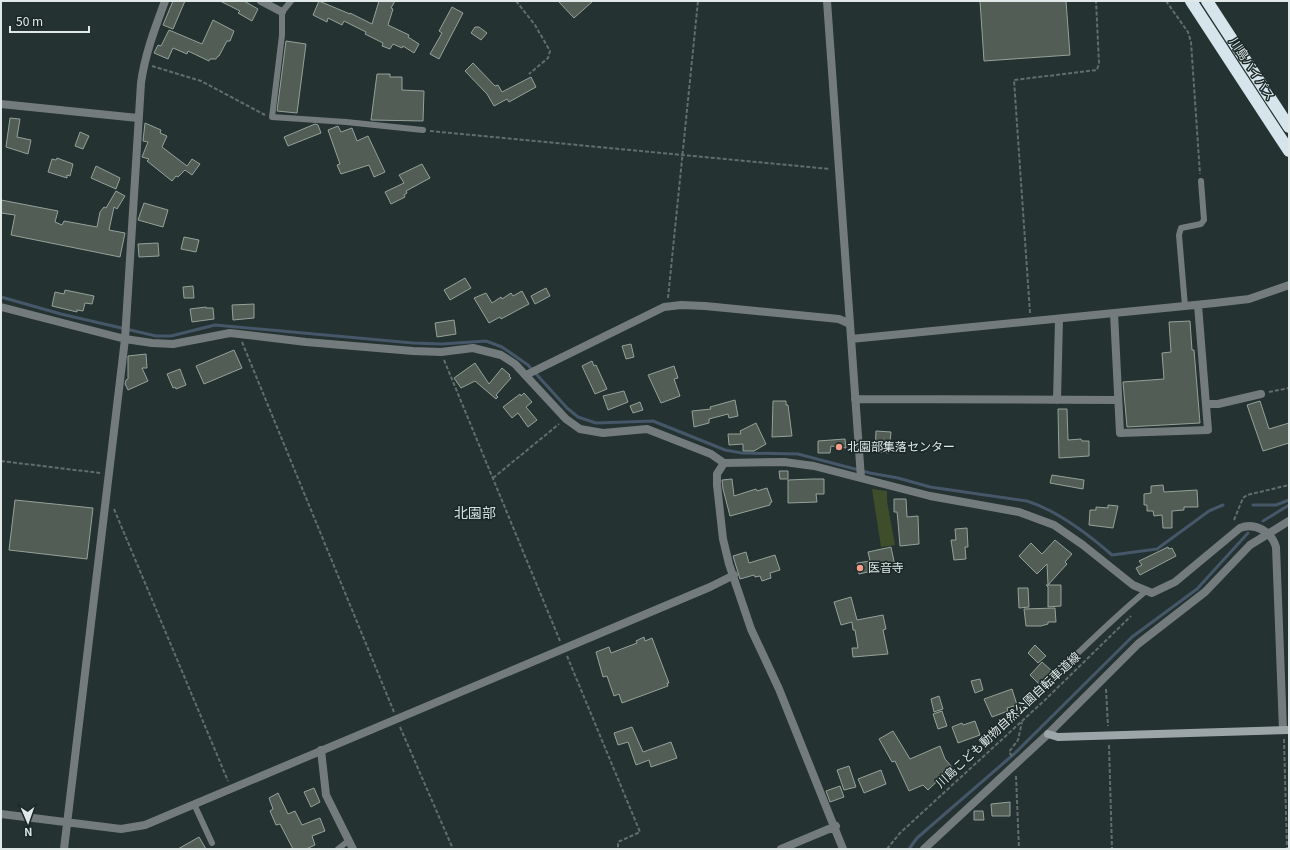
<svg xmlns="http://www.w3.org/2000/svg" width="1290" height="850" viewBox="0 0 1290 850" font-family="Georgia,'Noto Sans JP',serif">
	<rect width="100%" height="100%" fill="#243231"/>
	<path fill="#3e4d2a" d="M872,489l15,2v10l8,44 -14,2z"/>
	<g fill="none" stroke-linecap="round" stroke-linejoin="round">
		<path stroke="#455769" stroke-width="3" d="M1,297l60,17 95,22h15l44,-11 198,18 29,1 44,-3 16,6 26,18 39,43 11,9 18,6 57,-2 72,29 17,3 56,1 72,19 28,5 32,9 97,14c31,10 61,33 85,54l45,-6 52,-38 14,-6
			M1253,505h23l13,-5
			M1263,521l26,-16
			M909,849l8,-11 97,-84 118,-117 65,-48 51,-56"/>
	</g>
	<path fill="#525d56" stroke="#95a29a" d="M173,1h12l-12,28 -10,-4z
		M220,1h24l14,8 -6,12 -14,-8 2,-2z
		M319,1l31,13v-1l22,11 7,-23h16l-4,7 2,1 -5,16 21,10 -1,2 11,7 -5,9 -11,-7 -1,2 -9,-4 -3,5 -8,-3 1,-3 -18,-9 1,-2 -22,-11 -2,4 -14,-7 -1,4 -14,-7z
		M558,1h35l-19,17z
		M980,1h86l4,54 -86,6z
		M452,7l11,6 -24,46 -9,-5 12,-21 -3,-2z
		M213,20l21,11 -4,10h-3l-8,15h-1l-2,3h-6l-1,2 -21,-10 -1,3 -14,-6 -5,11 -14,-6 4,-8 3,1 8,-16 33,14z
		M475,27h4l8,6 -6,7 -10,-7z
		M286,41l20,3 -9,69 -20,-2z
		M473,63l22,23 3,-1 4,7 29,-15 5,10 -27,15 -2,-3 -13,7 -7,-12 -22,-23z
		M377,74h13v3h12v13l22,1 -1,30 -52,-1z
		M10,118l10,1 -3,18 14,3 -3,14 -22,-7z
		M145,123l16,7 -1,3 7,3 -5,11 25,19 5,-7 8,5 -8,11 -7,-5 -7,7 -2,-1 -4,5 -25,-20 2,-2 -7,-2 6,-15 -5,-1z
		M315,124l3,1 3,8 -33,13 -4,-9z
		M338,126l3,6 11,-4 5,13 11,-5 17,36 -11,5 -5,-12 -28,9 -4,-9 3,-1 -12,-34z
		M80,132l9,4 -6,13 -8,-3z
		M57,158l16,6 -3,12 -3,-1v3l-19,-6 4,-13 4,1z
		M422,164l8,14 -24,13 1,2 -3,2 1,2 -14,7 -6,-12 19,-9 -5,-8z
		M96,166l24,12 -4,11 -25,-11z
		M116,191l9,5 -8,13 -3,-2 -5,23 16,3 -5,24 -109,-22 4,-20 -14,-2v-13l57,11 -3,11 7,3 2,-4 33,6 3,-15 4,-5 2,1z
		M144,203l24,7 -5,17 -25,-7z
		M184,237l15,3 -3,12 -15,-3z
		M158,243l1,13 -20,1 -1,-13z
		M465,278l6,10 -21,12 -6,-10z
		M193,286l1,12h-10l-1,-11z
		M546,288l4,8 -15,8 -4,-8z
		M65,290l29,6 -2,8 -7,-1 -2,8 -6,-1v2l-25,-6 3,-14 9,2z
		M522,291l7,13 -28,15 -1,-2 -11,6 -15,-25 12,-5 6,10 9,-6 1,2 9,-6 2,3z
		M254,304v14l-21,2 -1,-15z
		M206,307v1h7l1,11 -22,3 -2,-13z
		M454,320l2,14 -19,3 -2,-14z
		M1190,321l2,29h2l6,73 -73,4 -4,-45 41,-3 -2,-26 9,-1 -2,-30z
		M631,344l3,13 -8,2 -4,-13z
		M234,350l8,18 -38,16 -8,-18z
		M146,354l1,14h-5l6,13 -20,9 -3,-6 1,-4 2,-1v-23z
		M592,361l2,5 2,-1 11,24 -12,5 -13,-28z
		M475,363l14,21 13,-16 8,7 -1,1 2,2 -15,17 2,2 -2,2 -21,-18 -14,7 -7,-10z
		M674,366l4,12 -4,1 6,17 -19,7 -13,-28z
		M180,369l6,16 -10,4 -1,-2 -2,1 -6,-14z
		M624,391l4,11 -20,8 -5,-14z
		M524,393l8,9 -6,5 11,13 -9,7 -10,-14 -6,5 -9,-11 17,-13 1,2z
		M735,400l3,16 -9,2 -1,-4 -19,5v4l-15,4 -2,-16 19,-2 -1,-2z
		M773,401h13v4h2l4,31 -20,1z
		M1260,401l9,28 20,-6v20l-26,8 -16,-46z
		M640,402l3,8 -10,3 -3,-7z
		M1058,409h9l1,31 13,-1 1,2h7v15l-30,2z
		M756,423l10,21 -12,7h-11v-7l-14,1 -1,-11h13l-1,-3z
		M876,431l15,1 -2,21 -14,-2z
		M845,439l1,9 -15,-2 -1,7h-12v-12z
		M779,471h9v8h-8z
		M1052,475l32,5 -1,9 -33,-6z
		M732,479l2,17 22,-7 1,2 10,-3 5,14 -2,1v2l-40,11 -7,-27 -1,-9z
		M812,479h12v15h-8l1,8 -29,1v-23z
		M1163,485l1,7 33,-2 1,17h-14v3l-12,1v17h-9l-1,-13 -8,1 -1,-5h-6v-6h-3v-11l7,-1v-7z
		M894,499h12l1,18 11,-1 1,28 -19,2 -2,-24 -1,-10h-3z
		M15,500l78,8 -6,51 -78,-9z
		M1108,505l10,1 -5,22 -24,-3 1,-15h6v-3l12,1z
		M967,528l1,19h-3l1,12 -12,1 -3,-20h5l-1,-11z
		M1055,540l17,14 -7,8 2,2 -19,21h13v21l-13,1v-20l-2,-2h2l-1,-21 -10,10 -18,-18 12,-13 11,11z
		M891,547l4,19 -36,8 -2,-11 13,-2 -2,-9z
		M1168,547l1,2 3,-1 4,8 -36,19 -4,-7 6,-3 -3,-4z
		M746,552l3,11 26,-8 5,15 -10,3 1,5 -9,3 -2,-5 -5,1 -1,-2 -14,4 -7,-23z
		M1018,588h10l1,19 -10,1z
		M851,597l6,23 26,-5 3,14 -3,1 5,24 -35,3 -1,-9h6l-3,-18h-2l-1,-8 -11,3 -7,-23z
		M1055,608l1,14h-8v2l-7,2h-15l-2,-17z
		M644,637l1,4 7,-3 17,45h-2l1,3 -46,17 -3,-9 -5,2 -7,-20 -4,1 -7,-25 13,-5 2,6 26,-10 -1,-2z
		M1035,645l11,11 -8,7 -10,-10z
		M1042,662l10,9 -13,13 -9,-9z
		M980,679l3,11 -8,3 -4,-12z
		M1012,689l5,16 -10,3 1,3 -16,6 -8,-18z
		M939,696l4,13 -9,3 -3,-13z
		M942,711l5,15 -9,3 -5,-15z
		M975,721l5,14 -22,8 -6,-16 10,-4 1,2z
		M632,727l11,25 28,-10 6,16 -26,9 -2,-7 -13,5 -8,-23 -10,3 -4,-12z
		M893,731l17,28 30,-13 5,13 7,8 -24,23 -5,-5 -14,6 -14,-30 -3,1 -13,-23z
		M849,766l7,21 -12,3 -7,-20z
		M881,770l5,14 -22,9 -6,-14z
		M840,786l4,11 -14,5 -4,-11z
		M314,788l6,14 -9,5 -7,-15z
		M278,793l10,21 7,-3 7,14 18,-7 5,13 -13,5 3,9 -9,4h-13l-13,-25 -4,1 -6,-14 3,-2 -4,-11z
		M1010,802v14h-18l-1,-12z
		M974,811h9l1,9h-10z
		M199,837l7,12h-28z"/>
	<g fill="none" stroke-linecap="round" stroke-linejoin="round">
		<path stroke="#626e6d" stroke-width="2" stroke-dasharray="4 2" stroke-linecap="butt" d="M516,1l19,24 15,26 -2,7 -19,16
			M1166,1l22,31 3,10 9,132
			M152,66l49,15 64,34
			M430,131l400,38
			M668,298l30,-297
			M1030,313l-16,-233 83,-10 2,-7 -3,-62
			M242,342l152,370
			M444,360l116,281
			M1269,392l20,-4
			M1,461l99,12
			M493,478l66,-54
			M114,509l114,272
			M1234,520l9,-22 4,-3 42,-10
			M567,656l73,176 -22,10v7
			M1106,689l2,37
			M400,727l53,122
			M1284,739l3,110
			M1109,745l3,104
			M1012,756l-3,-4 9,-12 4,-18
			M1016,776l3,73
			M887,849l13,-16 146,-134 85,-83"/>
		<path stroke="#747b7d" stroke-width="6" d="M291,1l-9,11v23l-10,82 74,5 77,8
			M1185,306l-6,-71 2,-7 20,-4 3,-4 -3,-39
			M996,730c52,-45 98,-96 150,-139
			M194,804l18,39
			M338,849l10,-8"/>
		<path stroke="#747b7d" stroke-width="8" d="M261,1l21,11
			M827,1l34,477
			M1,104l137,14
			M1,307l124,32 27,4 21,1 57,-11 76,9 107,9 28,1 32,-4 28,7 14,9 51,55 14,10 23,4 44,-4 64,25 13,9 60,-1 30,4 116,30 89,16 35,13 29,20 50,40 19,8 23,-11 65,-54c15,-6 32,4 36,19l7,183
			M1114,313l6,120 88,-3 -10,-125
			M851,339l364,-36 34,-4 40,-14
			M526,375l138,-68 17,-2 24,1 134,13 11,5
			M855,399l263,1
			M1057,400l2,-81
			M1207,404h11l43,-10
			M724,463l-7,11v11l6,54 6,25 22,65 28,60 64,160
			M321,750l5,45 27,54
			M1,814l120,15 24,-4 565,-238 24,-12
			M64,849l61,-510 16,-256c4,-29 14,-55 24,-82
			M781,849l55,-23
			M924,849l124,-115 90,-90 67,-52 45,-47 39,-24"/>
		<path stroke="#9ca6a9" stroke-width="8" d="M1048,734l10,3 231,-7"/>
		<path stroke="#d6e5eb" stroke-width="12" d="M1191,1l98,150
			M1207,1l82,126"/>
	</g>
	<g fill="#f49e8a" stroke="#1a2827" stroke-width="1.5">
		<circle cx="839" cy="447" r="4"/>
		<circle cx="860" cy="568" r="4"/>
	</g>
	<g text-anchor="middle" stroke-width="3" stroke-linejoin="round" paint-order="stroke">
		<g font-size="12" fill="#e0e9e8" stroke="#1a2827">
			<text transform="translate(1252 69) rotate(57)" y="4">川島バイパス</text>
			<text transform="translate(1008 720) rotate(-43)" y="4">川島こども動物自然公園自転車道線</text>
		</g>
		<g font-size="12" fill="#e0e9e8" stroke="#1a2827" text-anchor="start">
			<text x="847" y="451">北園部集落センター</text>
			<text x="868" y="572">医音寺</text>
		</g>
		<g font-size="14" fill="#d2e3e1" stroke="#1a2827">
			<text x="475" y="518">北園部</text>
		</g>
	</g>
	<rect width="1290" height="850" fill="none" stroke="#e0e9e8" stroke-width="4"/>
	<g transform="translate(28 822) rotate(178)" stroke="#1a2827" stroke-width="3" paint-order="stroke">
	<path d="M0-3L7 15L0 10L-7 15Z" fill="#e0e9e8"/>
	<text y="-6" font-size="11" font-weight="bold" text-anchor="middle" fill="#e0e9e8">N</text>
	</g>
	<path d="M10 26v6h79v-6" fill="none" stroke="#e0e9e8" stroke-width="2"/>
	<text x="16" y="26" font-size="12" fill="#e0e9e8" stroke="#1a2827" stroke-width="3" paint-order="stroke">50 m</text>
</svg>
